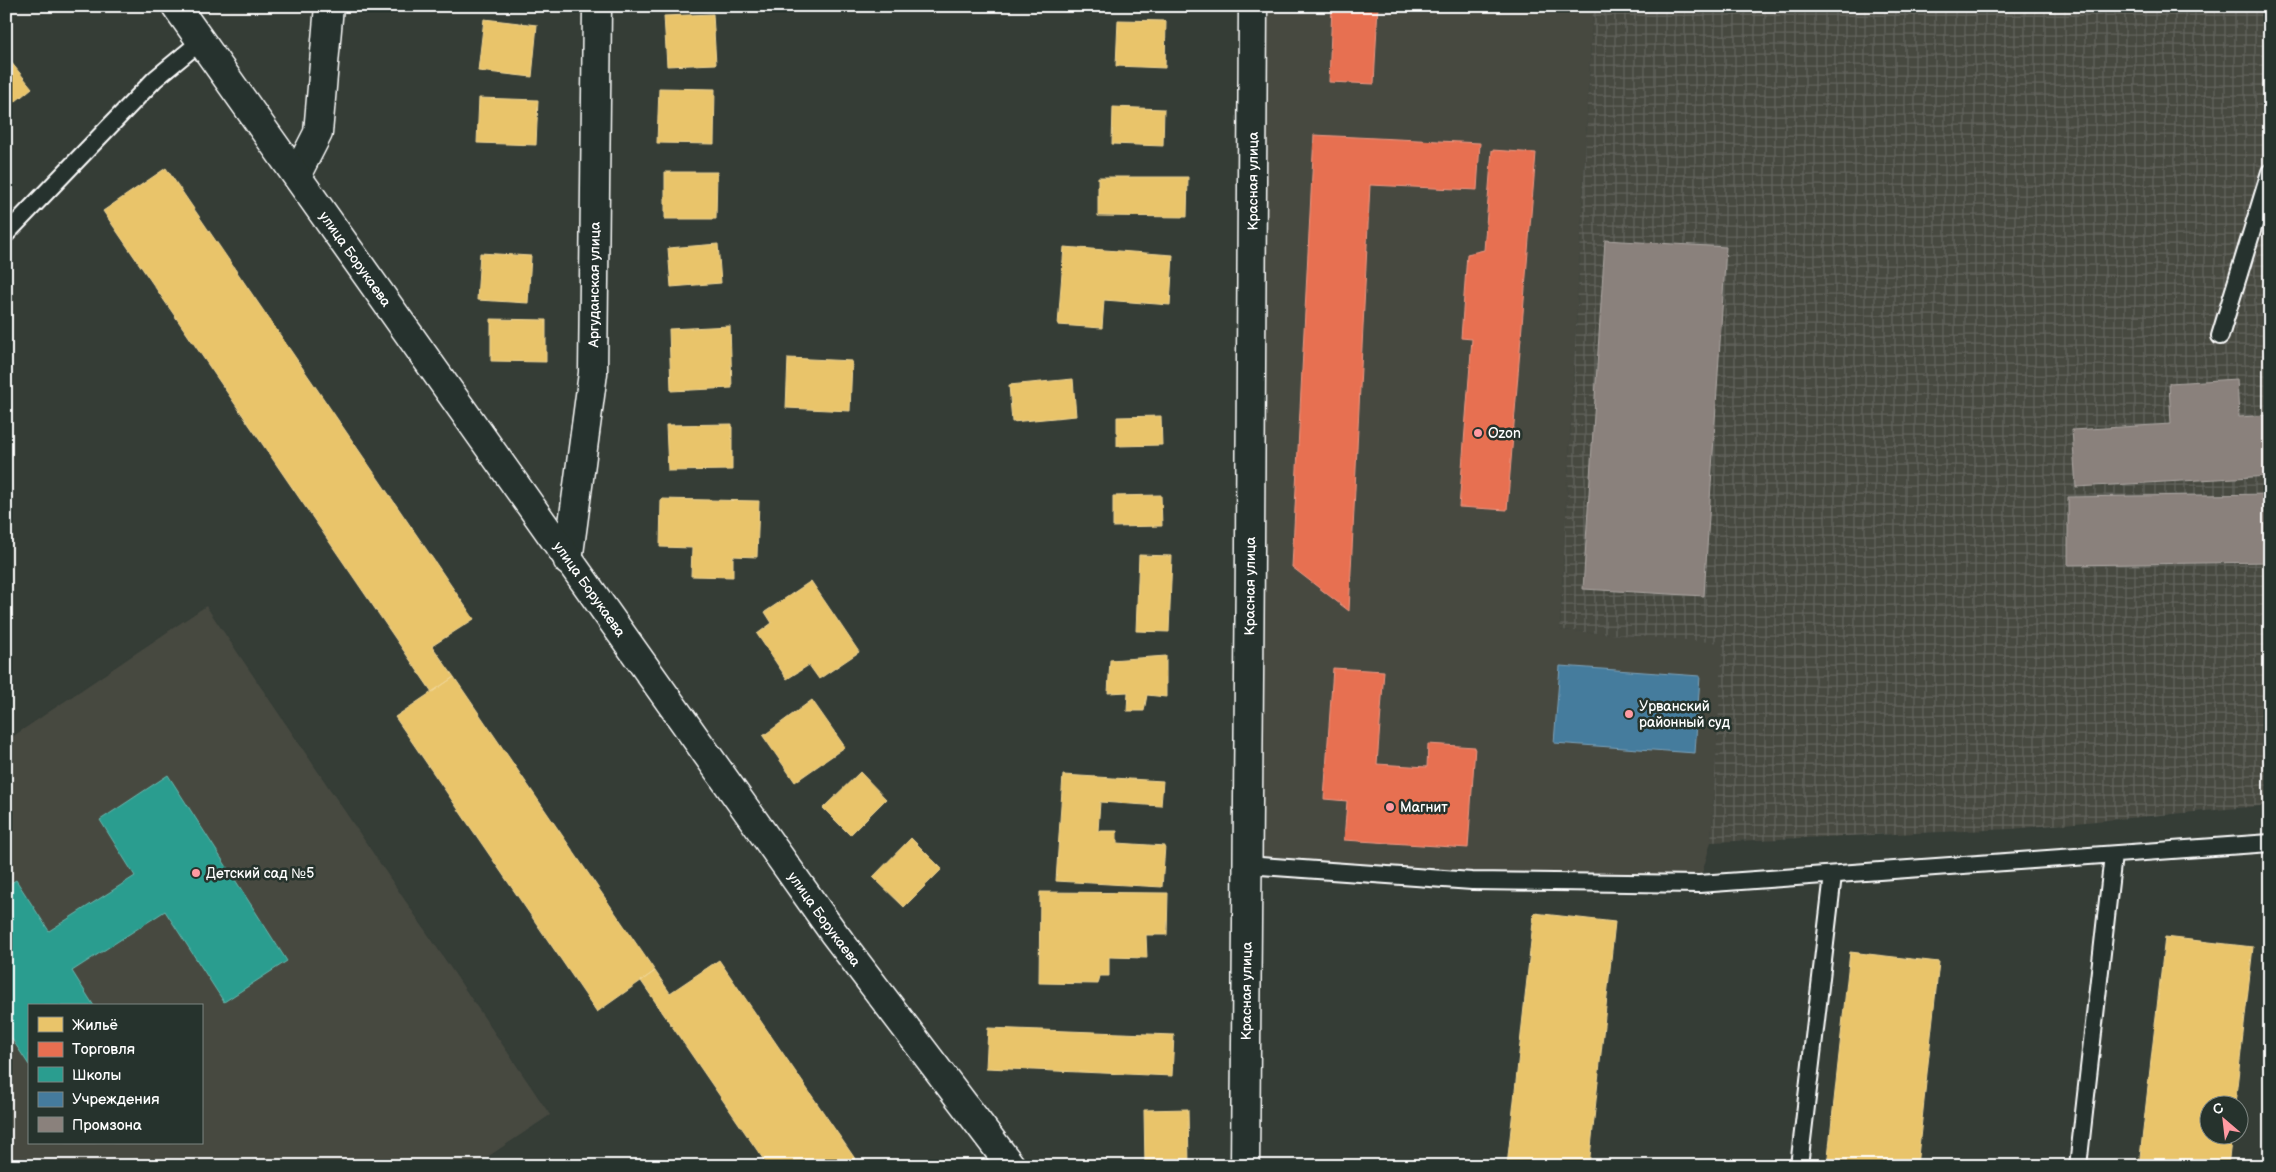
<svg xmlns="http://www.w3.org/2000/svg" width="2276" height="1172" viewBox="0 0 2276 1172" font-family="'Balsamiq Sans',sans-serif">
	<defs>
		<pattern id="industrial-grid" width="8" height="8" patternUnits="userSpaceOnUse" patternTransform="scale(1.25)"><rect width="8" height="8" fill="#474941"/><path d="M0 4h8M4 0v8" fill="none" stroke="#63645e"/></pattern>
	</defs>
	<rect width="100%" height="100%" fill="#353d36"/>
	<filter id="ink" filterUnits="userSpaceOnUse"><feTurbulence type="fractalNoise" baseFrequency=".02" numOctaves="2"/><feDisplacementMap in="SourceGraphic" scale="10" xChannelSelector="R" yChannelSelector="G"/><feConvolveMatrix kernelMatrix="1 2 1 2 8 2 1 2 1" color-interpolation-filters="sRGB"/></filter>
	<g filter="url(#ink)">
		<path fill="#474941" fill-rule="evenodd" d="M1253,6h340l-33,624 164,12 -13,200 -12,42 -453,-19z
			M206,606l344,509 -76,51h-468v-425zM29,1006h172v137h-172z"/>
		<path fill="url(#industrial-grid)" d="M1593,6h677v799l-259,24 -300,13 12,-199 -163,-13z"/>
		<path fill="#e9c46a" stroke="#f0d697" d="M713,14l3,50 -49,2 -3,-50z
			M484,19l53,6 -5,52 -54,-6z
			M1118,20l48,1 -1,47 -49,-2z
			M6,56l26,32 -21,17 -5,-6z
			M659,88l56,1 -1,55 -57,-1z
			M479,98l59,2 -2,45 -59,-2z
			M1113,107l51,2 -1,37 -51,-2z
			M166,168l308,451 -42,27 22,31 -22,15 -329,-481z
			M665,172h52l-1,47h-51z
			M1098,177h90l-1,40 -89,-1z
			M718,244l3,39 -50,4 -3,-39z
			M1064,247l109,8 -3,50 -66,-5 -2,28 -44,-3z
			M480,253l51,3 -3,47 -51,-3z
			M491,319l55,1v42l-55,-1z
			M730,326l2,62 -61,3 -2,-62z
			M788,358l64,3 -2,50 -64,-3z
			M1073,379l3,37 -64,6 -3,-37z
			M1161,416l1,29 -45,1v-29z
			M732,424v46l-64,1 -2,-46z
			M1161,495l1,31 -49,1v-31z
			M661,499l98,2 -2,56 -24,-1v21l-42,-1 1,-28 -32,-1z
			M1139,555l33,1 -3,76 -33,-1z
			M811,581l48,71 -40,27 -10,-14 -22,14 -30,-45 15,-11 -7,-11z
			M1166,656v41l-19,-2 -3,16h-17l1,-19 -20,1 2,-33z
			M454,677l201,294 -58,41 -202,-295z
			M812,700l33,47 -50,35 -32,-46z
			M860,772l26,27 -36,36 -27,-27z
			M1063,775l100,6 -2,25 -61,-4 -2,29h19v12l48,3 -3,41 -106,-6z
			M911,838l31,31 -38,38 -31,-30z
			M1040,892l128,1 -1,42h-21l1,23 -38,-1v19h-9l-2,8 -59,-1z
			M1534,913l81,9 -26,244h-82z
			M2165,937l88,10 -18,157h-27v30h24l-4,32h-89z
			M1850,952l89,10 -22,204h-90z
			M719,960l141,206h-92l-127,-185 14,-10 15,22z
			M988,1028l186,7 -2,41 -186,-8z
			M1188,1109l1,57h-44l-1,-56z"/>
		<path fill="#e76f51" stroke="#ee9a85" d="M1332,6h46l-4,78 -45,-2z
			M1314,135l166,8 -3,47 -107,-5 -21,426 -57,-44z
			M1492,150l44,3 -29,357 -48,-3 13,-168 -11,-1 6,-84 17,-4z
			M1333,668l51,3 -7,93 50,3 1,-23 47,3 -7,101 -124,-8 3,-39 -23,-2z"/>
		<path fill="#2a9d8f" stroke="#6abab1" d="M168,775l119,186 -63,41 -59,-91 -93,60 22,35h-65v59l-23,-35v-144l10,-6 33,51 86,-55 -35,-56z"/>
		<path fill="#457b9d" stroke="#7da3ba" d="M1560,666l140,10 -5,77 -141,-10z"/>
		<path fill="#8a817c" stroke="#ada7a3" d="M1605,240l121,7 -22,349 -121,-7z
			M2237,379l2,38 31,-2v61l-194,11 -4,-57 99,-6 -2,-41z
			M2270,494v68l-202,3v-68z"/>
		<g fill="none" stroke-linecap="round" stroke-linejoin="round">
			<defs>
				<path id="lane" d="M6,234l149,-155 46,-38
					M2220,336l50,-164
					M1246,865l226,16 227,3 571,-41
					M1799,1166l34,-291
					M2078,1166l35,-311"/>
				<g id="street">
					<path d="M297,174l21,-41 11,-127"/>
					<path id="s1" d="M568,561l25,-188 4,-367"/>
				</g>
				<g id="secondary">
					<path id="s2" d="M176,6l657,926 178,234"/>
					<path id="s3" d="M1245,1166c2,-387 8,-773 8,-1160"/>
				</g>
			</defs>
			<use href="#lane" stroke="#fff" stroke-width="20"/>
			<use href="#street" stroke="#fff" stroke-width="31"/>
			<use href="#secondary" stroke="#fff" stroke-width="31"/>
			<use href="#lane" stroke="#26332d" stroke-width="16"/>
			<use href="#street" stroke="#26332d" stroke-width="28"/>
			<use href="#secondary" stroke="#26332d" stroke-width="28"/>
		</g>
	</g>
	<g fill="#ff9aa2" stroke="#26332d" stroke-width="2">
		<circle cx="1478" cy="433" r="5"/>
		<circle cx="1629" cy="714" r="5"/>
		<circle cx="1390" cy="807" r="5"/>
		<circle cx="196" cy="873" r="5"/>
	</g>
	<g text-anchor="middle" stroke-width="5" stroke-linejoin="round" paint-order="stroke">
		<g font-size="14" fill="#fff" stroke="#26332d">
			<text dy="5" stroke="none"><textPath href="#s3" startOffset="985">Красная улица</textPath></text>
			<text dy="5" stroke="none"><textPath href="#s2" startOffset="310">улица Борукаева</textPath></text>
			<text dy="5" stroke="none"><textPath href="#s1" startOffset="278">Аргуданская улица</textPath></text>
			<text dy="5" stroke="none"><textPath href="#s3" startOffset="580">Красная улица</textPath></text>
			<text dy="5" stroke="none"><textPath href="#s2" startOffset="715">улица Борукаева</textPath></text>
			<text dy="5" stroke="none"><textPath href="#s2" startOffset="1120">улица Борукаева</textPath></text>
			<text dy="5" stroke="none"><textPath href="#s3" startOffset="175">Красная улица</textPath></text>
		</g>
		<g font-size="14" fill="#fff" stroke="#26332d" text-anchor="start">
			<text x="1488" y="438">Ozon</text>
			<text x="1639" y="711">Урванский<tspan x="1639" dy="16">районный суд</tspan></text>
			<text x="1400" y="812">Магнит</text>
			<text x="206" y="878">Детский сад №5</text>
		</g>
	</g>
	<rect width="2276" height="1172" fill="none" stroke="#26332d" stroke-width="25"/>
	<rect x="12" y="12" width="2251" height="1147" fill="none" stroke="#fff" stroke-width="2" filter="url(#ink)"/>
	<rect x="28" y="1004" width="175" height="140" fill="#26332d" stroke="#7d8581"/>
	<rect x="38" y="1017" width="25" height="15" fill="#e9c46a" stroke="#7d8581"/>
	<text x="72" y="1030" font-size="15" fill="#ffffff">Жильё</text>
	<rect x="38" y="1042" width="25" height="15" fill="#e76f51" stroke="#7d8581"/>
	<text x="72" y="1054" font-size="15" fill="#ffffff">Торговля</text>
	<rect x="38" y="1067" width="25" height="15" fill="#2a9d8f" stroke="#7d8581"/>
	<text x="72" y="1080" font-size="15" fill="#ffffff">Школы</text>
	<rect x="38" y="1092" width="25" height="15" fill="#457b9d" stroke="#7d8581"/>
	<text x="72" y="1104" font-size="15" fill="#ffffff">Учреждения</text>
	<rect x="38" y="1117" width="25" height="15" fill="#8a817c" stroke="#7d8581"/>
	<text x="72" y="1130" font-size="15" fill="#ffffff">Промзона</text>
	<g transform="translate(2224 1120) rotate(332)"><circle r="24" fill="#26332d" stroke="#7d8581"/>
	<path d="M0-4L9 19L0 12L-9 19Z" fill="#ff9aa2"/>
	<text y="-8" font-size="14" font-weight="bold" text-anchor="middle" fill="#ffffff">С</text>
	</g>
</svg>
